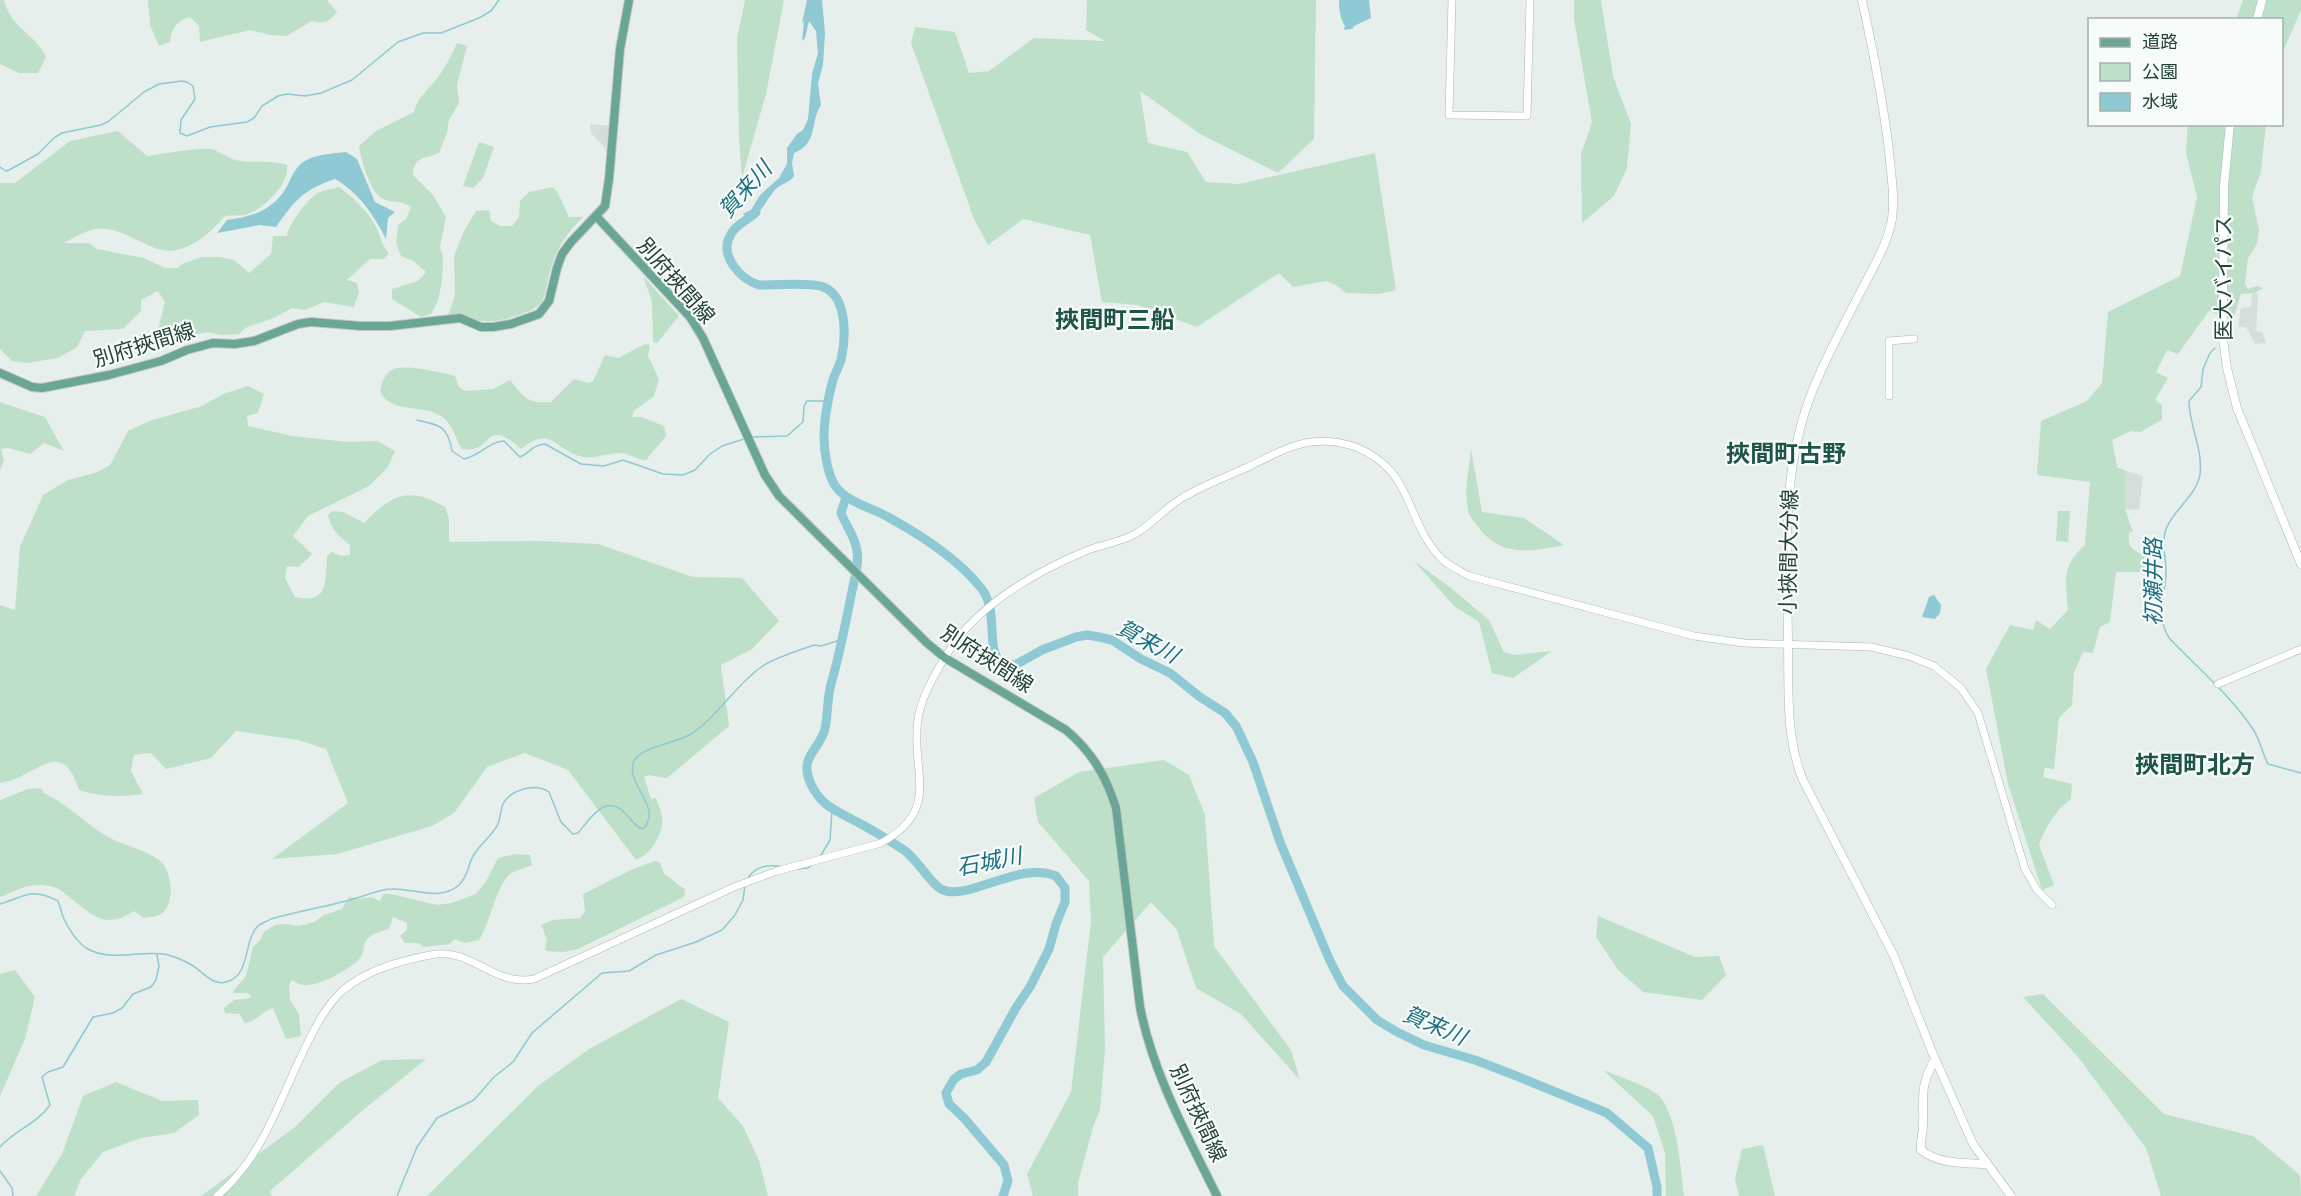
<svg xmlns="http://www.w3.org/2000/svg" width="2301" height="1196" viewBox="0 0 2301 1196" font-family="Quicksand,'Noto Sans JP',sans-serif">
	<rect width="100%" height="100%" fill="#e6efeb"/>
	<path fill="#d4dfda" d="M590,124l19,2 -3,23 -15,-16z
		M2258,293l-2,38 6,1 4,11 -11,1 -9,-17h-8l3,-19 10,-1 1,-13z
		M2126,471l17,5 -4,34 -14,-1z"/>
	<path fill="#bfe0c8" d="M0,0h4c7,29 32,34 42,57l-8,16h-19l-19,-9z
		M148,0h179l10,12c-8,10 -13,12 -25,9l-26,15 -16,-1 -20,-5 -50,12 -1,-16 -9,-9c-14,4 -18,11 -20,25l-11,4 -9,-21z
		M745,0h39l-18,94 -24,84 -3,-41 -2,-98z
		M1087,0h229l-2,139 -36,34 -78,-39 -60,-43 8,52 39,9 19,30 33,2 136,-31 21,137 -17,4 -33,-1 -10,-8 -10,-4 -33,6 -14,-14 -82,54 -59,-22 -36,-3 -12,-67 -67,-16 -35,26 -14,-26 -63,-176 4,-16 40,5 14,41 20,-2 45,-33 71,3 -19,-11z
		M1574,0h27l12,76 18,48 -4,44 -13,28 -32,27 -1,-69 11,-32 -18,-103z
		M2243,0h58v10l-19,44v-34h-46z
		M457,43l10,3 -10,39 2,18 -10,17 -2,13 -8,20c-15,6 -25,3 -26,22l20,20 13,22 -6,30 3,10 -1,24 -4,20 -7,13 -10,3 -29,-18v-10l26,-8 8,-9 -13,-11 -12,-5 -5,-13 2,-18 8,-6 5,-12c-9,-7 -19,-4 -28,-8 -13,-6 -22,-40 -24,-53l17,-15 38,-19c3,-14 13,-21 21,-31 9,-11 16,-25 22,-38z
		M2188,125h78l-5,46 -9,26 7,33 -2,14 -9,14 -3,26 3,5 9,-3 6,2 -8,5 -14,1 -11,36 -2,-1v-10l-19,-8 -31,43 -11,-4 -11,22 12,6 -13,22 7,5v15l-22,12 -9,-1 -19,9 5,27 9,4 -1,38 8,23h-4c-1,15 1,17 15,23l1,17h-29l-6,50 -10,5 -7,26 -10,-1 -9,21 -2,32 -13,13 -5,51 -9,-1 -2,9 29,7 -1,15c-17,13 -24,26 -32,46l15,40 -12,5 -34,-106 -22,-115 24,-44 23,5 3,-10 14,9 18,-19c-3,-29 -6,-45 17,-65l5,-63 -53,-7 4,-54 46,-20 15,-18 6,-71 72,-36 17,-79 -11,-44z
		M118,131l29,25c14,-2 53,-9 64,-7 11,3 18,11 30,12 15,2 31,-1 46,4 3,19 -24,45 -42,50 -6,1 -13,0 -20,1 -18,21 -45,45 -75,30 -16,-7 -34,-19 -53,-17 -9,0 -26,10 -33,14h25l8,6 47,9 21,10h12l7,-5 18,-6h18l14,3 15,13 22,-19 2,-18h14c2,-12 18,-33 28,-41 6,-5 17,-6 24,-8 13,10 30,25 37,40 5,10 5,17 13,26l-5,6h-14l-23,21 10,3 2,9 -5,15 -30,-5 -19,8 -13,-2 -16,9 -31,11 -6,6 -18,1 -14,-3 -15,3 -34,14 -3,-8 10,-39 -7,-11 -17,9v11l-18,18 -38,2 -8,16 -19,11 -31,5 -15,-2 -12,-12v-166h15l55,-42z
		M479,142l15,5 -11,31 -10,10 -10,-2z
		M552,187l5,4 12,26h14c-15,15 -26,30 -32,51 -4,10 -4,27 -10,35 -6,9 -37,17 -48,18 -16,2 -29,-6 -45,-6l7,-19 -1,-40 9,-23 13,-22 13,-1 2,11 9,5h12l7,-9 1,-16 9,-9z
		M643,276l36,40 -22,27 -4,-1 -1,-41z
		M645,344l5,1 -2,11 11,23 -5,17 -20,15 -2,6h9l23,9 2,10 -20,24c-9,0 -17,-7 -26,-7 -13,0 -25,6 -37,4 -29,-6 -30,-33 -62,-8 -38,-34 -26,5 -59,0 -6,-9 -9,-22 -16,-29 -19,-19 -54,-3 -66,-29 2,-8 4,-17 12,-21 12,-7 50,3 63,6l4,11 6,4 28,-2 17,-9c14,17 17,24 41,22l23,-23 15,4 4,-2 12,-26 13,3z
		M248,386l16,8 -6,19 -11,3 1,10 44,10 56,6 29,-1 18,10 -7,16 -19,19 -61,30 -15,20 19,18 -13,13 -12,-1 -2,12 10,19c34,7 30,-14 32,-41l5,-4 9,4 9,-1v-10c-12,-9 -19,-16 -22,-30l5,-4 10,1 21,11c28,-29 45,-37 81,-16l4,12v23l89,-1 60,3 95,33 49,1 37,43 -27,28 -31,16 8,61 -62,52 -18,-3 -5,2 7,22 5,-1c2,6 5,12 6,19 3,15 -12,39 -26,43l-68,-90 -43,-17 -38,14 -33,46 -22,13 -95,28 -65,5 76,-56 -22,-54 -28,-9 -62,-9 -25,27 -45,11 -15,-16 -17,2 -3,16 12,23c-22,3 -43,3 -64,-4 -18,-56 -42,-12 -79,-7v-178l15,5 5,-63 23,-52 25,-15 30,-8 12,-7 18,-34 21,-10 53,-15 21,-12z
		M0,402l45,15 19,34 -20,-8 -14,11 -22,-6 -7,1 3,11 -4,10z
		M1471,449l11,63 42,6 40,27c-32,6 -62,13 -84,-16 -4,-5 -9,-10 -11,-15 -6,-20 0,-45 2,-65z
		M2058,511h12l-2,31 -12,-1z
		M1414,561l37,27 38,32 15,32 11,3 37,-4 -39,27 -21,-5 -13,-51 -25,-16z
		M1164,760l25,15 16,40 9,131 77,104 9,30 -59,-66 -45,-26 -19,-58 -26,-28 -48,55 2,92 -5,61 -7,17 -15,56v13h-45l-6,-22 44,-82 20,-171 -2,-40 -51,-59 -4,-24 45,-26z
		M41,788l3,5c24,11 41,31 64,44 16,9 36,12 51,23 13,9 17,44 2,54 -4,3 -12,3 -17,4l-10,-7c-31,21 -44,1 -69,-17 -3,-3 -7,-6 -12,-7 -22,-6 -34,3 -53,10v-97l28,-11z
		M515,854l15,1 2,10c-5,2 -19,7 -22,9 -14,12 -20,50 -31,66l-15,3 -9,-4 -5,5 -26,3 -6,-4h-13l-5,-7 7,-6v-7l-14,-6 -4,12c-9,2 -21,6 -24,14 -2,5 -2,10 -4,14 -9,12 -45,31 -59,28 -4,-1 -6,-3 -9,-5l-2,1 -2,5 1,14 9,14 2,22 -15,3 -13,-31c-12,4 -17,14 -29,15l-4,-9 -15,-1 -1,-5 10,-8 16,-2 1,-2 -4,-3h-13l-1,-2 13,-15 7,-29 7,-7 4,-8 11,-7 10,-1 14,2 15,-4 10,-7 18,-6 7,-12 9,2 13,-2 9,4 3,-7h8l46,11 14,-2 25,-9 9,-11 13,-25z
		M656,861l4,2 4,11c8,4 13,11 21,15l-1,7 -4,3 -102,50 -14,3 -17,-1 -2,-2 2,-10 -6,-14 12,-5 27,-2 5,-6 -2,-18c24,-11 47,-26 73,-33z
		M1598,916l97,41 24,-1 7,19 -24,25 -59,-8 -25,-22 -22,-33z
		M15,970l20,27 -10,42 -25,57v-122z
		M2043,994l121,120 89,22 47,39 1,21h-140l-15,-48 -68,-91 -55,-60z
		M681,999l48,23 -11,76 25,28 16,35 9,35h-341l111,-110 51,-37z
		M426,1059l-64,52 -92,80 2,5h-71l94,-69 44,-44 43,-23z
		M1603,1070c17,7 36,13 51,22 23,13 27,79 30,104h-18l-1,-43 -12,-37z
		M116,1082l46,19 36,-1 1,15 -25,18 -33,5 -38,14 -22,27 -7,17h-38l26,-42 21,-58z
		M1763,1145l12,51h-36l-4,-17 7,-30z"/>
	<path fill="#8ec9d4" d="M807,0h15l3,33 -2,32 -5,18 3,22c-11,15 -2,38 -27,48l-2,10 2,13c-4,6 -10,7 -16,11 -11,10 -15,25 -29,34l-6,-7 8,-4 9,-15 19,-17 8,-14v-16l10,-14 6,-4 5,-11 4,-45 6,-21 -2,-22 -7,-10 -4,17 -3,3 2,-20 -2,2z
		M1339,0h30l2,18 -17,8 -2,3 -8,1 1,-4c-5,-7 -6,-17 -6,-26z
		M346,152l11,7 18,43 20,10 -7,6 -2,21c-13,-25 -26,-45 -51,-60 -32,11 -40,21 -59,48l-16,-2 -43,8 10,-13c25,-3 46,-10 59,-32 4,-7 7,-16 12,-21 10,-13 33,-13 48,-15z
		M1934,595l7,10 -1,8 -5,6 -13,-2 7,-20z"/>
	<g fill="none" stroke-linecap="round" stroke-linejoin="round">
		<path stroke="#8ec9d4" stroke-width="1.5" d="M0,167l6,4 3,-1 29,-16 16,-16 8,-5 39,-8 8,-4 35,-29 15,-8 23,-3 5,1 6,4 2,13 -14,21 -1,13 7,3 23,-9 37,-5 7,-4 8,-12 16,-10 9,-2 18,2 16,-3 31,-13 46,-38 25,-9h18l38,-15 12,-7 8,-11
			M2215,348l-5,5 -7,16 -2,18 -12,14c0,25 14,47 11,73 -3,21 -26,35 -34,55 -5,14 0,28 0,42 0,21 -11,49 4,68 28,29 60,56 83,90 7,11 9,23 15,35l33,9
			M417,420c23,5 31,6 35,31l12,8c16,-3 26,-18 40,-18l16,16c12,-5 10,-11 25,-13l36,20 23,2 19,-6 40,14 20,1 12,-5 15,-16 12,-8 22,-7
			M752,437l35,-1 16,-14 1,-16 3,-5h23
			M821,855l9,-15 2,-30
			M797,869l11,-1 4,-3
			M748,878c8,-13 21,-14 35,-11
			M0,904c26,-8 31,-17 58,-3 3,6 3,12 6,18 4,9 13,23 22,29 25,15 56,1 82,7 7,2 15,5 22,9 13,7 23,24 39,17 22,-8 14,-42 30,-56 3,-2 9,-4 12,-6 29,-8 58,-13 86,-21 11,-3 22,-9 35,-9 20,-1 48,13 67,-4 11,-11 8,-21 16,-32 6,-10 18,-18 23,-29 3,-7 2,-15 6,-22 9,-13 32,-19 45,-10l12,30 12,12 5,-1c13,-15 27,-41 48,-19 6,6 9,13 17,15 21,-22 -19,-45 -9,-68 6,-14 43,-18 57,-27 26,-17 43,-47 69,-66 10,-9 40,-18 54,-23l7,1 22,-7
			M0,1147c15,-17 37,-23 50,-42l-8,-28 6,-5 15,-5 30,-50 20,-4 9,-5 11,-14 18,-7 5,-7 3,-14 -2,-11
			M0,1171l12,17 1,8
			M397,1196l20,-49 20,-29 37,-18 20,-23 19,-15 19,-29 70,-60 27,-2 27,-16 40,-13 26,-12 13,-15 8,-15 2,-15"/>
		<path stroke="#8ec9d4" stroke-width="9" d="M756,212c-7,8 -20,12 -25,22 -13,21 9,45 28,51 15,0 52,-3 64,2 25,9 23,52 18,73 -2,6 -5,12 -7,17 -5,15 -10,43 -10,59 0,15 3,35 10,48 11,18 36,23 54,33 31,17 71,43 93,71 19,23 3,59 21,77h13l27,-15 34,-13 11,-2 12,2 13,3 29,19 29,14 30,24 25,16 11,13 17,36 27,80 50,119 13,25 34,34 20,12 27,13 51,15 39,15 93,38 41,35 9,39v9
			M846,497l-5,16c5,13 14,23 16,38 2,12 -2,27 -5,40 -6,31 -12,62 -21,93 -4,14 -3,30 -6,45 -5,20 -26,28 -15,53 11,26 30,30 51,42 15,8 29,17 43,26 14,10 26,33 37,39 25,14 78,-29 115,-13l9,12v14l-9,22 -7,25 -19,38 -13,19 -31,56 -9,8 -16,4 -7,5 -8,14 3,11 15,14 40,47 4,16 -5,15"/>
		<defs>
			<path id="tertiary" d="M1452,0l-3,115 78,1 3,-116
				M1889,396v-55l25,-2
				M2218,684l83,-35
				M217,1196c46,-40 60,-90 86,-144 11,-22 21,-44 39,-61 24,-21 58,-30 88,-36 41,-9 63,32 104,24l200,-92 43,-16 104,-28c62,-34 29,-71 37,-124 3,-21 16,-43 27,-62 30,-51 90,-85 143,-107 15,-6 33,-8 47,-16 17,-10 30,-26 47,-36 21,-13 44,-21 66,-31 19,-9 41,-22 63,-25 15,-2 31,0 45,5 58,24 48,70 83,109 7,9 20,14 30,20l225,60 50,7 127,4 38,9 25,10 27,22 17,25 47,156 12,21 15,15"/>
			<path id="secondary" d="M1862,0c11,50 21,100 27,151 2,23 6,45 3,68 -5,27 -20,50 -32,74 -16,31 -33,62 -46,94 -34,81 -27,168 -26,254 1,47 -3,95 15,139l91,176 39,98 40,90 38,52
				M2257,20l5,-20
				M2230,124l-6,62 -1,120v32l4,30 10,40 64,156
				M1935,1059c-16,30 -11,34 -12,66 0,9 -3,17 -2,25 17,14 43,13 65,14"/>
			<path id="primary" d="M596,216l94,101 13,21 62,137 14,21 148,147 18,15 121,72c26,22 40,46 50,78l24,199c13,67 47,128 77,189
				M0,373l32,14 10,1 67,-13 52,-14 26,-11 26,-7 22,1 19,-3 44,-17 13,-2 50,4h29l70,-8 21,9h12l18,-3 28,-10 10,-13 8,-33 5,-14 9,-12 34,-36 4,-27 11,-130 9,-49"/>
		</defs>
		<use href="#tertiary" stroke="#a8b8b2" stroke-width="8"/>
		<use href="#secondary" stroke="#a4bbb3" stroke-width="9"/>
		<use href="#primary" stroke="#c2cac8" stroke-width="10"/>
		<use href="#tertiary" stroke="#fff" stroke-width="7"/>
		<use href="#secondary" stroke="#fff" stroke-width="8"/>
		<use href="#primary" stroke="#6aa596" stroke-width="8"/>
	</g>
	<g text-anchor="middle" stroke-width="4.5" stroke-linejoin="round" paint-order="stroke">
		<g font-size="21" fill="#24423a" stroke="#f7fbf9">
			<text transform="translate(2224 278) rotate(-90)" y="7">医大バイパス</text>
			<text transform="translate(676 281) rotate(49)" y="7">別府挾間線</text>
			<text transform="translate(144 345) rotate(-17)" y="7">別府挾間線</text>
			<text transform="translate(1789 552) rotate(-89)" y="7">小挾間大分線</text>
			<text transform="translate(987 659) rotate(33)" y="7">別府挾間線</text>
			<text transform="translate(1198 1113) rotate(65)" y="7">別府挾間線</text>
		</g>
		<g font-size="22" font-style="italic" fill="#1c6f80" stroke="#f7fbf9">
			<text transform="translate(745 189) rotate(-48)" y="8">賀来川</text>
			<text transform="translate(2153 582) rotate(-90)" y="8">初瀬井路</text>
			<text transform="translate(1148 641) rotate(28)" y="8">賀来川</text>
			<text transform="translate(989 861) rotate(-11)" y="8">石城川</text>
			<text transform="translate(1435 1025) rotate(23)" y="8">賀来川</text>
		</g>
		<g font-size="24" font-weight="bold" fill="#1f5548" stroke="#f7fbf9">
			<text x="1115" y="328">挾間町三船</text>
			<text x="1786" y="462">挾間町古野</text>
			<text x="2195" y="773">挾間町北方</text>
		</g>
	</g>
	<rect x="2088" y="18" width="195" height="108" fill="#f7fbf9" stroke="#a3b1ad" stroke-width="1.5"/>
	<rect x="2100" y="38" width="30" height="9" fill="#6aa596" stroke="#a3b1ad" stroke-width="1.5"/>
	<text x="2142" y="48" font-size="18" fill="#24423a">道路</text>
	<rect x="2100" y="63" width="30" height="18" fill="#bfe0c8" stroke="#a3b1ad" stroke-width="1.5"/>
	<text x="2142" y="78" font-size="18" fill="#24423a">公園</text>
	<rect x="2100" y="93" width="30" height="18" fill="#8ec9d4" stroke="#a3b1ad" stroke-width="1.5"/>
	<text x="2142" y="108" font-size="18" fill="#24423a">水域</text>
</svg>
